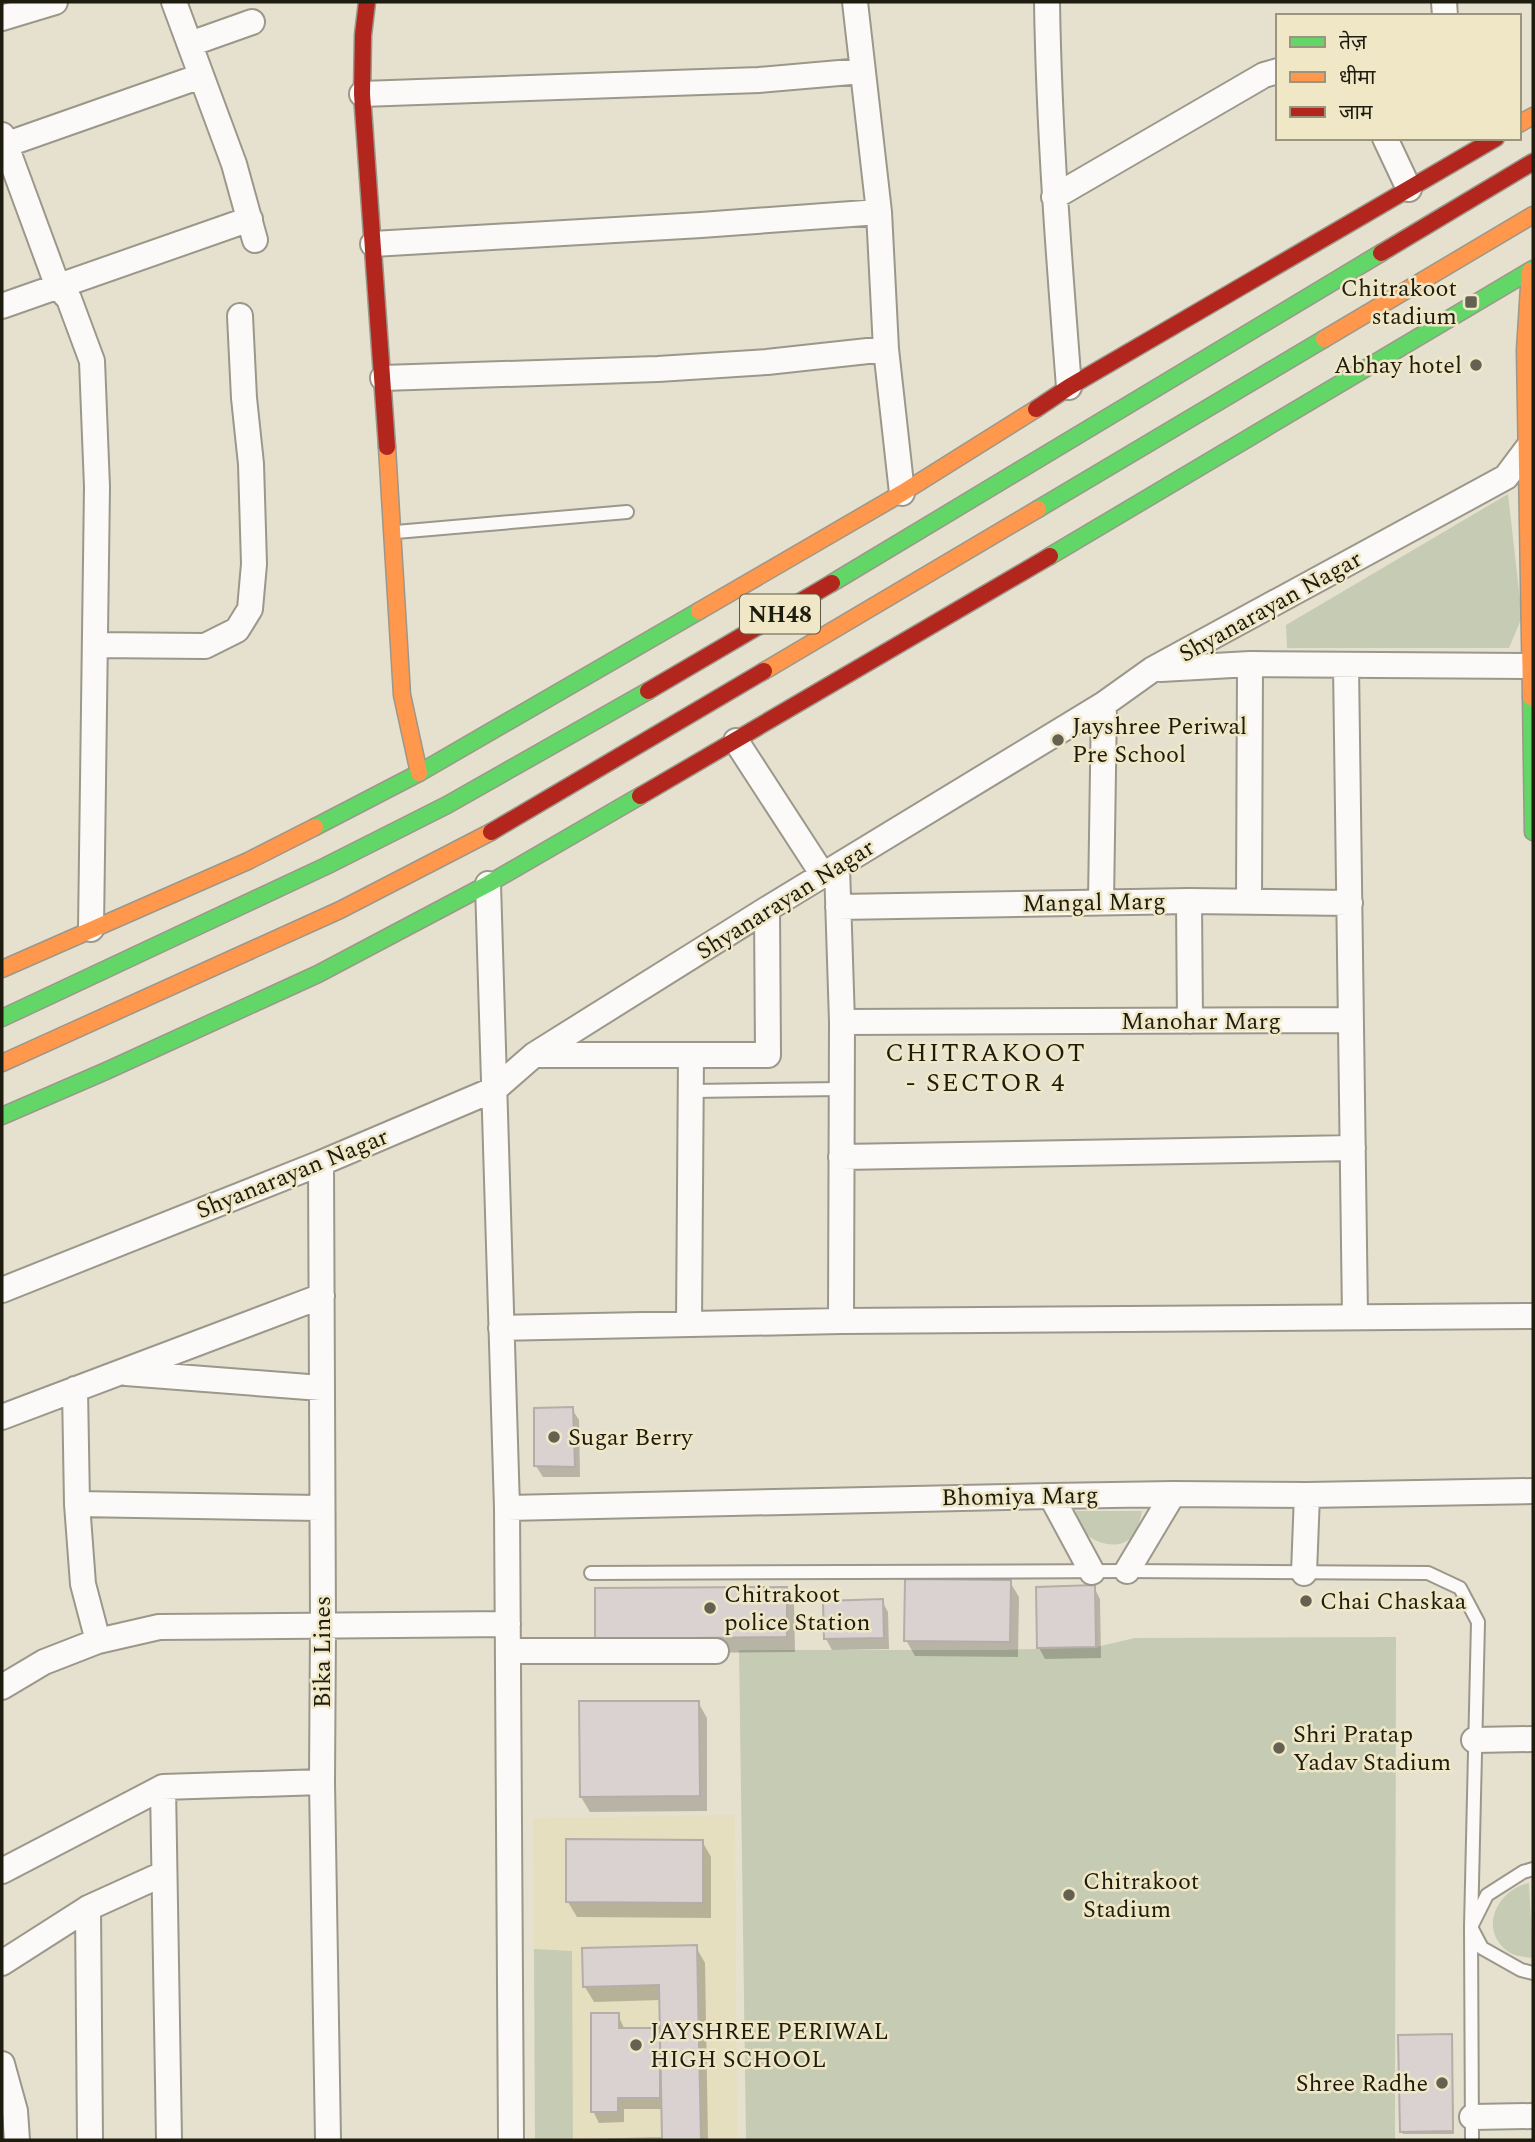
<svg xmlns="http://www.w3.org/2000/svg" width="1535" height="2142" viewBox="0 0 1535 2142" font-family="Spectral,'Noto Sans Devanagari',serif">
	<rect width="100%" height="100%" fill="#e6e1cf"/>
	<path fill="#e5debf" d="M735,1815l2,325h-202l-2,-322z"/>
	<path fill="#c6ccb3" d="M1508,494l14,123 -13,31h-222l-1,-23z
		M1076,1511h66c-2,10 -4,19 -11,27 -13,12 -36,6 -47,-6 -5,-6 -7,-13 -8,-21z
		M1396,1637l-1,503h-649l-7,-490h264l93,-3 39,-9z
		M1529,1883l4,75c-9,-1 -20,-2 -27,-8 -28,-23 -7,-61 23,-67z
		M534,1949l38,2 1,189h-38z"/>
	<path fill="#0003" d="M572,1409l7,11 1,57h-37l-7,-11z
		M1010,1582l9,15 -1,60 -103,-1 -9,-16z
		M1094,1587l6,12 1,59 -56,1 -6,-11z
		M786,1588l8,16 1,48 -189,2 -9,-16z
		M882,1601l6,11 1,37 -57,1 -6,-11z
		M698,1702l9,16v93l-117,1 -9,-15z
		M702,1841l9,16v61l-134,-1 -9,-15z
		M696,1947l9,16 3,177h-47h3l-1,-31h-39v13l-25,1 -6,-12 25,-96 7,15h37l-1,-30 -67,2 -9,-15z
		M1451,2035l1,3 2,96h-51l-1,-2z"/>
	<path fill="#dad2d0" stroke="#b4ada8" stroke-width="2" d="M573,1407l2,60 -41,-1v-58z
		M905,1579l106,1 -1,62 -106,-1z
		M1095,1585l1,62 -59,1 -1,-61z
		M787,1587v50l-192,2v-51z
		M883,1599l1,39 -60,1 -1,-38z
		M579,1701h120l1,95 -120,1z
		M566,1839l137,1v63l-137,-1z
		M697,1945l4,195h-116l77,-2 -3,-153 -76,2 -1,-39z
		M591,2013h28v15h41v70h-42v14h-27z
		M1452,2034l1,97 -53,1 -2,-97z"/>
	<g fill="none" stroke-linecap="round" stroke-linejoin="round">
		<defs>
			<path id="lane" d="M396,532l231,-20
				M692,1091l150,-2
				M591,1573l536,-2 301,2 32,15 18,34 -7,305 1,213
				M1533,1869l-10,3 -36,23 -16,32 11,21 39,22 12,3"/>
			<path id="street" d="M174,2l60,162 21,76
				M855,2l24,210 7,137 16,144
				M1047,2c2,129 12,257 22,385
				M1444,2l1,14
				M2,18l53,-16
				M190,44l62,-22
				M362,94l397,-14 103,-9
				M2,135l56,152 11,12 23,62 5,126 -6,442
				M1385,138l24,51
				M2,146l199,-70
				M1054,197l210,-122 14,-4
				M373,244l328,-19 178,-13
				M2,306l248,-87
				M383,378l275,-9 109,-7 119,-13
				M95,645l110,1 32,-16 13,-21 4,-45 -3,-100 -7,-66 -4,-82
				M1346,665l9,651
				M1161,669l89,-5 281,2
				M736,741l87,134
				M837,867l5,155 -1,299
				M488,884l19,624 4,632
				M1189,901l1,120
				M1249,901l1,-237
				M1101,902l3,-198
				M838,907l351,-6 161,2
				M842,1022l508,-2
				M534,1055h234l-1,-146
				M841,1157l512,-9
				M321,1163l2,462 -1,157 6,358
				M2,1290l319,-127 174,-74 39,-34 233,-146 337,-205 49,-35 353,-192 24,-32
				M689,1324l2,-269
				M501,1328l340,-7 692,-5
				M126,1373l195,15
				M75,1389l2,115 6,80 15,57
				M2,1417l320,-121
				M1051,1496l41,76
				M77,1504l244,4
				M507,1508l544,-12 122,-2 134,1 226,-4
				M1127,1571l46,-77
				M1304,1573l3,-78
				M508,1651h208
				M2,1687l42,-25 54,-21 61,-14 349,-3
				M1474,1740l59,-1
				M163,1787l6,353
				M2,1871l161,-84 159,-5
				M88,1908l2,232
				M2,1963l86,-55 75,-34
				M2,2064l13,47 2,29
				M1472,2117l61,-1"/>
			<path id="fast" d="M1038,509l286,-170
				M1050,556l483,-287
				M832,583l549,-330
				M1531,697l2,135
				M315,827l104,-54 280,-162
				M2,1018l324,-152 121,-61 201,-114
				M2,1116l104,-45 212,-97 170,-90 152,-88"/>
			<path id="slow" d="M1519,124l14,-8
				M1530,271l-5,79 6,347
				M1324,339l209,-124
				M387,447l15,248 17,78
				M699,611l203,-118 134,-84
				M764,671l274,-162
				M2,969l246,-108 67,-34
				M2,1063l338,-153 151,-78"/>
			<path id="jam" d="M367,2l-4,33 -1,59 25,353
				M1381,253l152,-91
				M1036,409l33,-22 427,-249
				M648,691l184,-108
				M640,796l410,-240
				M491,832l273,-161"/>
		</defs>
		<use href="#lane" stroke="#9b978a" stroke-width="16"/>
		<use href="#street" stroke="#9b978a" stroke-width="28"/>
		<use href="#fast" stroke="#9b978a" stroke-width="19"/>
		<use href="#slow" stroke="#9b978a" stroke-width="19"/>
		<use href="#jam" stroke="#9b978a" stroke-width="19"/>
		<use href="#lane" stroke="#fbfaf8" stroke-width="12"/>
		<use href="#street" stroke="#fbfaf8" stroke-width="24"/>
		<use href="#fast" stroke="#63d668" stroke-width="16"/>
		<use href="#slow" stroke="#ff974d" stroke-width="16"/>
		<use href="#jam" stroke="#b3261e" stroke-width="16"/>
	</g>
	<g fill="#646052" stroke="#efe7c6" stroke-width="2.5">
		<rect x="1464" y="295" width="14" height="14" rx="3.5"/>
		<circle cx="1476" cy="365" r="7"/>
		<circle cx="1058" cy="740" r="7"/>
		<circle cx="554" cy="1437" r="7"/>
		<circle cx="1306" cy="1601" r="7"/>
		<circle cx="710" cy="1608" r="7"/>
		<circle cx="1279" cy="1748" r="7"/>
		<circle cx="1069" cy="1895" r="7"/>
		<circle cx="636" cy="2045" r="7"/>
		<circle cx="1442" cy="2083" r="7"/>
	</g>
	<g text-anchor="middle" stroke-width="5" stroke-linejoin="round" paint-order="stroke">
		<rect fill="#efe7c6" stroke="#5d5846" stroke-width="2" x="740" y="594.5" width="80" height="39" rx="5"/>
		<g font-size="23" font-weight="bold" fill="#1e1b0f">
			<text x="780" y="622">NH48</text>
		</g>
		<g font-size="24" fill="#1e1b0f" stroke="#efe7c6" text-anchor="start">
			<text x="1457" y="296" text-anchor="end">Chitrakoot<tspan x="1457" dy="28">stadium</tspan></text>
			<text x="1462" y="373" text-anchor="end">Abhay hotel</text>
			<text x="1072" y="734">Jayshree Periwal<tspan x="1072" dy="28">Pre School</tspan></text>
			<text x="568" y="1445">Sugar Berry</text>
			<text x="724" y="1602">Chitrakoot<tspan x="724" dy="28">police Station</tspan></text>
			<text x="1320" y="1609">Chai Chaskaa</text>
			<text x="1293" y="1742">Shri Pratap<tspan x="1293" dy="28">Yadav Stadium</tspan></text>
			<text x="1083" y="1889">Chitrakoot<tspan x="1083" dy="28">Stadium</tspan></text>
			<text x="650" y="2039">JAYSHREE PERIWAL<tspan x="650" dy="28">HIGH SCHOOL</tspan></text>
			<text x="1428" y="2091" text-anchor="end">Shree Radhe</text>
		</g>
		<g font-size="24" fill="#1e1b0f" stroke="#efe7c6">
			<text transform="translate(1270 606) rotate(-29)" y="8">Shyanarayan Nagar</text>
			<text transform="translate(785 899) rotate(-32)" y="8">Shyanarayan Nagar</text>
			<text transform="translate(1094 902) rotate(-1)" y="8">Mangal Marg</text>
			<text x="1201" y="1029">Manohar Marg</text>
			<text transform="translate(292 1173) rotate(-22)" y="8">Shyanarayan Nagar</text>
			<text transform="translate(1020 1496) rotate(-1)" y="8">Bhomiya Marg</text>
			<text transform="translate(322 1652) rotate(-90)" y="8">Bika Lines</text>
		</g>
		<g font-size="26" letter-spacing="2" fill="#1e1b0f" stroke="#efe7c6">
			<text x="986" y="1061">CHITRAKOOT<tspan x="986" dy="30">- SECTOR 4</tspan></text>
		</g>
	</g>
	<rect width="1535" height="2142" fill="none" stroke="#1e1b0f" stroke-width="7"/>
	<rect x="1276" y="14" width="245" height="126" fill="#efe7c6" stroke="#9b957d" stroke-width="2"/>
	<rect x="1290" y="37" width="35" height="10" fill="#63d668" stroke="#9b957d" stroke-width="2"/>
	<text x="1339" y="49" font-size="21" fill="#1e1b0f">तेज़</text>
	<rect x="1290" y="72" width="35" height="10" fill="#ff974d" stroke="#9b957d" stroke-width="2"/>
	<text x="1339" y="84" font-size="21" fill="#1e1b0f">धीमा</text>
	<rect x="1290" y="107" width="35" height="10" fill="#b3261e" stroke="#9b957d" stroke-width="2"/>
	<text x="1339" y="119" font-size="21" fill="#1e1b0f">जाम</text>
</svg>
